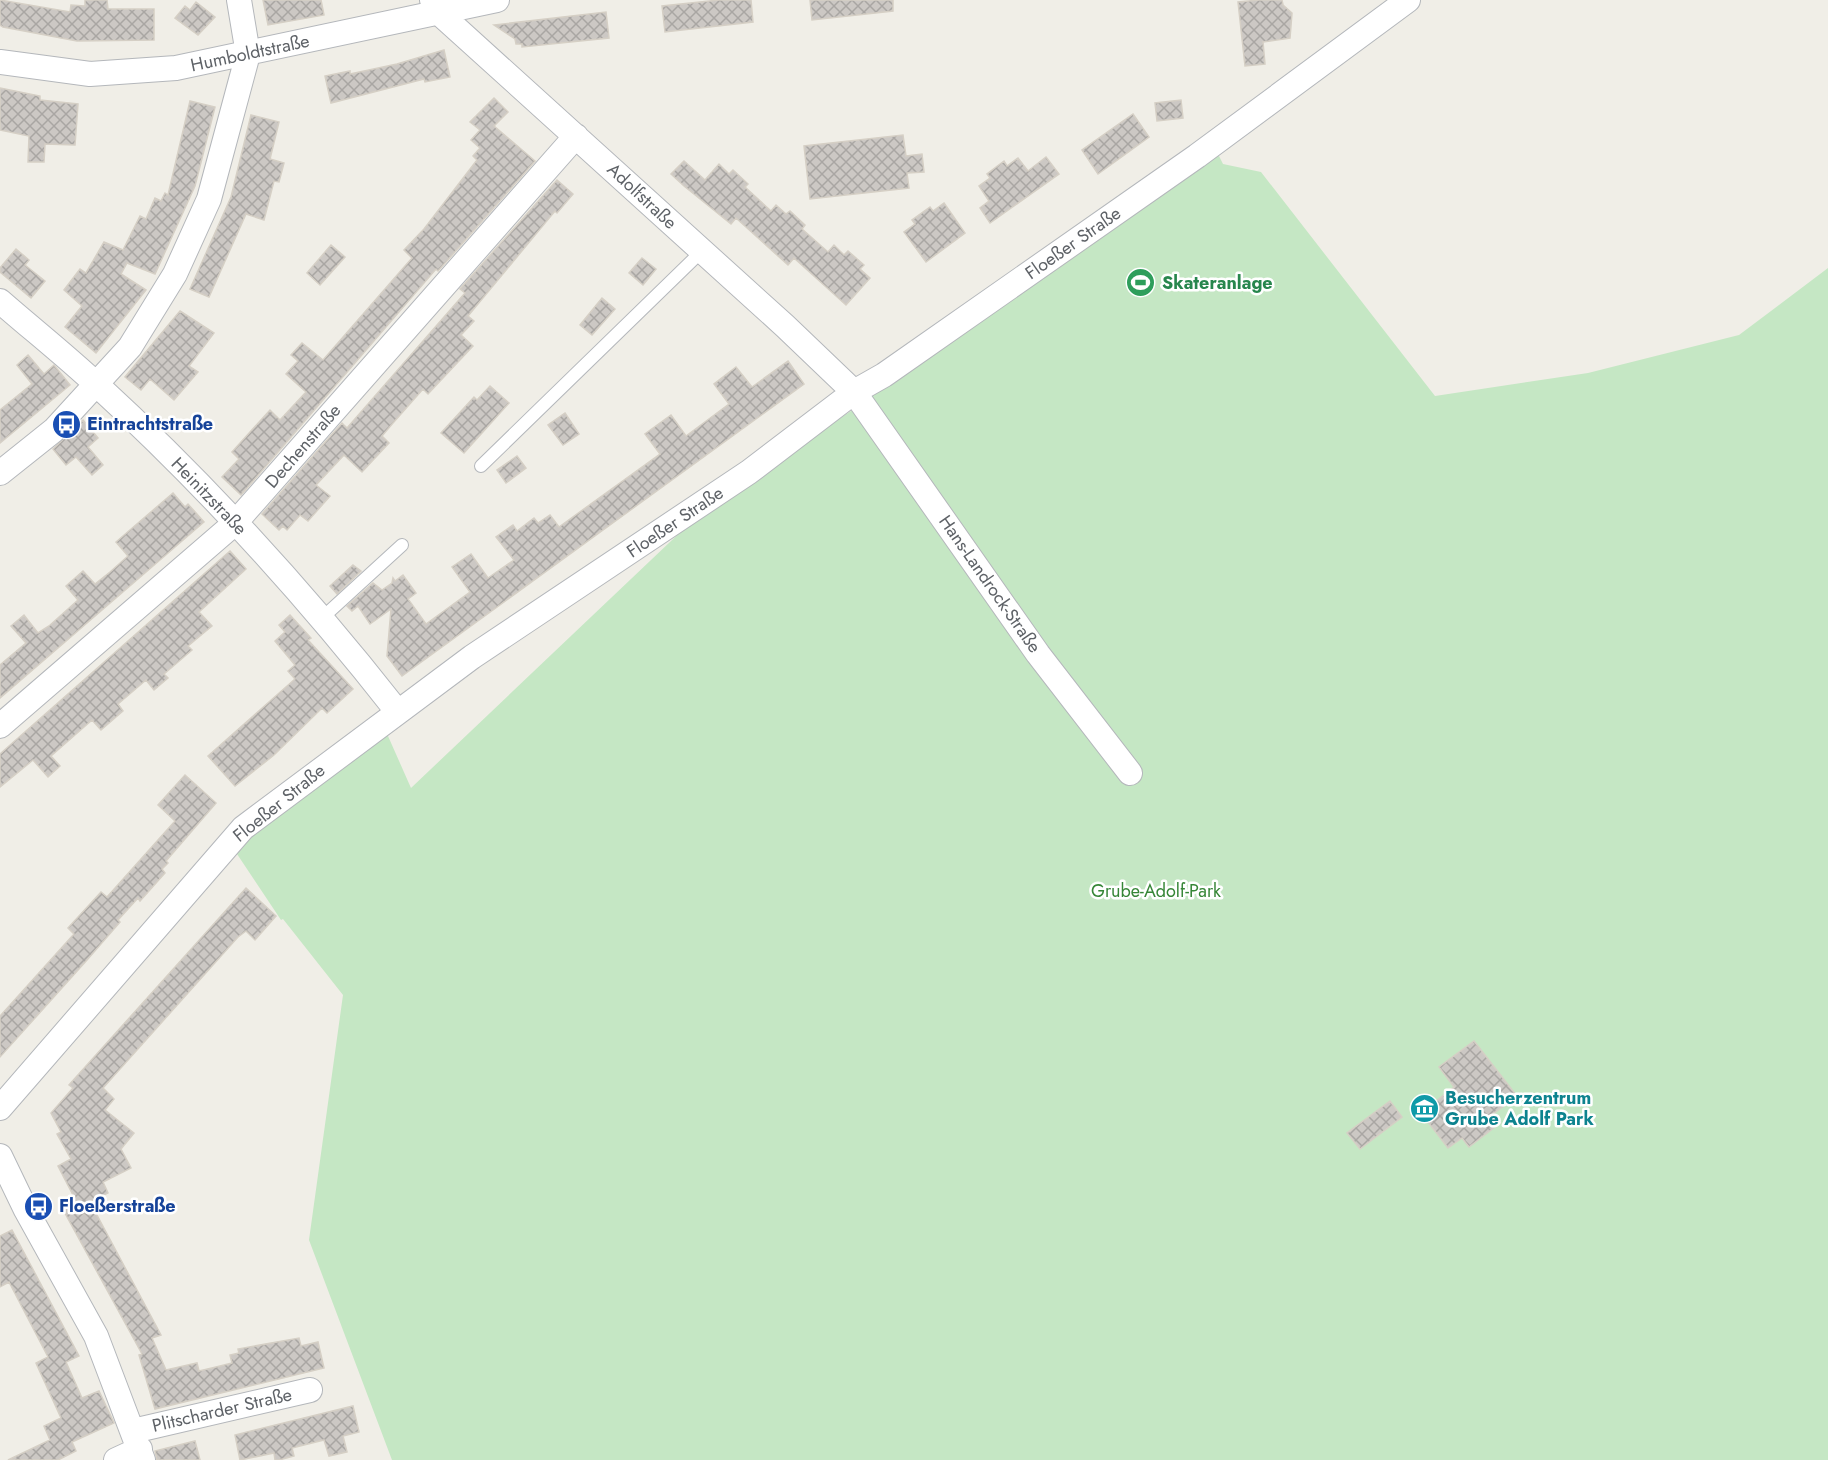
<svg xmlns="http://www.w3.org/2000/svg" width="1828" height="1460" viewBox="0 0 1828 1460" font-family="Jost,sans-serif">
	<defs>
		<pattern id="building-cross-hatch" width="8" height="8" patternUnits="userSpaceOnUse" patternTransform="scale(1.5)"><rect width="8" height="8" fill="#ccc8c4"/><path d="M0 0l8 8M0 8l8-8" fill="none" stroke="#a9a6a3"/></pattern>
	</defs>
	<rect width="100%" height="100%" fill="#f0eee7"/>
	<path fill="#c5e7c4" d="M1215,148l8,16 38,8 174,224 153,-23 151,-38 89,-67v1192h-1436l-83,-220 34,-245 -60,-76 -2,1 -46,-69 15,-21 134,-103 27,61 299,-284 141,-93z"/>
	<path fill="url(#building-cross-hatch)" stroke="#d5cfc5" stroke-width="1.5" d="M0,0l70,12 1,-7 14,1v-6h22l1,9h46v31l-77,1 -74,-14 -3,-2z
		M263,0h58l3,15 -56,10z
		M719,0h32l2,22 -88,10 -3,-26z
		M810,0h83v11l-81,9z
		M1259,0h23l1,5 9,8 -2,25 -27,4 2,22 -20,2 -7,-64z
		M196,2l19,15 -17,18 -23,-17 10,-12 5,4z
		M606,12l3,26 -87,9v-3h-6l-1,-5 -21,-14z
		M444,50l6,27 -25,5 -1,-3 -93,24 -6,-27 25,-5v3l47,-10z
		M0,88l40,8v4l38,4 -3,41 -30,-1 -1,18h-16l1,-26 -29,-6z
		M494,98l14,14 -14,14 41,35 -97,110 -2,-2 -195,226 -19,-18 17,-18 -7,-7 38,-42 10,10 26,-28 -20,-18 12,-13 -7,-6 11,-12 21,17 89,-102 -8,-8 20,-21 53,-69 -4,-4 7,-8 -9,-8 9,-10 -10,-8z
		M1181,100l2,18 -26,3 -2,-18z
		M190,101l25,6 -20,79 -40,88 -28,-11 -6,11 25,16 -50,63 -31,-26 17,-21 -18,-16 16,-21 6,4 18,-31 19,8 17,-34 6,3 9,-21 6,3 4,-8 3,2z
		M1133,114l16,23 -51,37 -16,-24z
		M251,115l28,7 -9,37 14,4 -5,19 -5,-1 -10,39 -18,-6 -37,83 -19,-8 41,-92z
		M903,135l3,21 16,-2 2,18 -17,1 2,15 -99,11 -6,-53z
		M1046,157l13,17 -69,49 -10,-15 9,-7 -10,-15 11,-8 -3,-4 17,-13 3,5 11,-8 10,13z
		M684,161l21,19 14,-16 10,10 4,-4 15,14 -3,3 26,24 5,-6 10,9 4,-3 15,14 -3,4 26,23 6,-7 10,10 4,-4 16,14 -4,4 10,9 -24,27 -52,-47 -6,7 -52,-47 -5,6 -47,-38 -13,-12z
		M557,180l16,14 -16,19 -2,-2 -87,105 6,5 -13,14 12,11 -45,48 -5,-5 -30,34 -11,13 7,7 -27,29 -18,-17 -28,30 14,11 -22,25 -8,-6 -13,15 -4,-4 -4,4 -17,-16 80,-91 5,5 118,-135 -5,-4z
		M944,203l21,30 -39,29 -22,-30 11,-8 -3,-4 18,-13 3,4z
		M331,245l14,12 -25,28 -13,-12z
		M16,249l13,11 -4,5 20,16 -14,17 -31,-26v-4z
		M642,258l14,11 -13,16 -14,-12z
		M602,298l13,11 -23,26 -12,-10z
		M180,311l34,22 -25,33 9,6 -24,28 -24,-21 -9,11 -16,-13z
		M28,355l16,19 10,-9 16,20 -70,58v-33l32,-26 -15,-19z
		M788,361l16,23 -402,292 -15,-20 4,-47 -21,15 -12,-18 -6,5 -5,-5 26,-23 9,7 10,-7 1,-5 2,3 8,-6 13,18 -8,6 18,25 44,-32 -18,-25 19,-13 17,24 26,-18 -18,-23 17,-12 4,6 17,-13 4,5 12,-8 9,12 101,-73 -15,-20 26,-19 15,21 43,-32 -15,-20 22,-17 16,20z
		M490,386l19,17 -45,50 -23,-20 33,-36 3,3z
		M565,413l14,21 -16,11 -15,-20z
		M83,420l15,18 -10,9 15,18 -11,10 -16,-18 -10,8 -13,-16z
		M517,456l9,12 -20,15 -9,-13z
		M173,493l12,14 3,-3 16,18 -204,176v-33l26,-22 -15,-17 13,-11 14,18 11,-7 29,-26 -12,-14 17,-15 12,13 15,-12 18,-16 -12,-14z
		M230,551l16,18 -47,43 13,14 -24,20 4,4 -28,24 4,4 -14,12 -8,-10 -28,24 5,7 -22,19 -9,-10 -41,36 9,10 -12,11 -15,-17 -33,27v-33z
		M353,565l8,6 -24,23 -7,-8z
		M290,615l21,23 -3,2 45,49 -26,24 -5,-5 -48,47 -39,31 -27,-30 87,-77 -7,-8 7,-6 -20,-24 10,-9 -6,-7z
		M185,775l31,28 -50,58 2,2 -6,6 3,4 -25,28 -2,-3 -20,22 2,2 -33,38 -87,97v-41l74,-82 -6,-6 33,-36 6,5 68,-76 -17,-16z
		M246,888l30,28 -21,24 -9,-9 -8,6 -135,151 11,11 -9,11 29,23 -13,16 10,19 -28,14 5,11 -18,9 71,133 -9,3 14,32 31,-7 2,8 17,-4 16,-4 -2,-8 9,-2 -1,-4 61,-11 2,8 17,-4 6,26 -169,41 -16,-54 3,-1 -82,-150 14,-7 -16,-31 13,-7 -14,-25 4,-2 -10,-19 22,-25 -4,-3z
		M1474,1041l43,55 -24,18 7,9 -31,24 -7,-9 -14,10 -27,-35 33,-26 -15,-20z
		M1390,1101l12,16 -42,32 -13,-16z
		M12,1230l67,126 -13,6 16,36 17,-7 15,32 -42,19 4,9 -18,9h-50l42,-20 -6,-14 17,-8 -25,-55 12,-6 -39,-75 -9,5v-51z
		M353,1406l6,26 -16,4 4,16 -18,4 -5,-16 -32,8 2,8 -15,4h-4l-1,-7 -34,7 -5,-25z
		M195,1441l5,19h-43l-2,-9z"/>
	<g fill="none" stroke-linecap="round" stroke-linejoin="round">
		<defs>
			<path id="lane" d="M481,466l221,-215
				M321,619l81,-74"/>
			<path id="street" d="M432,0l5,11 348,315 69,66 184,262 92,119
				M0,62l90,12 86,-6 321,-68
				M0,301c32,28 65,54 96,83 109,100 210,211 301,327
				M0,473l54,-43 76,-83 45,-73 34,-75 39,-145 -9,-54
				M0,726l235,-203 341,-387
				M0,1108l243,-280 229,-171 277,-185 105,-80 30,-17 313,-219 211,-156
				M0,1156l26,54 70,126 47,124
				M133,1431l177,-41
				M116,1460l24,-11"/>
		</defs>
		<use href="#lane" stroke="#b4b7bb" stroke-width="14"/>
		<use href="#street" stroke="#b4b7bb" stroke-width="26"/>
		<use href="#lane" stroke="#fff" stroke-width="12"/>
		<use href="#street" stroke="#fff" stroke-width="24"/>
	</g>
	<defs>
		<symbol id="stadium-disc" viewBox="-11 -11 22 22"><circle r="9.5" fill="#2e9e5b" stroke="#fff"/><path d="M0-5a6.5 5 0 1 0 0 10a6.5 5 0 1 0 0-10ZM-3.5-1.8h7v3.6h-7Z" fill="#fff"/></symbol>
		<symbol id="bus-disc" viewBox="-11 -11 22 22"><circle r="9.5" fill="#1a4fb4" stroke="#fff"/><path d="M-5-6H5V4H4V6H2V4H-2V6H-4V4H-5ZM-3.5-4V0h7V-4ZM-3.5 1.2v1.5H-2V1.2ZM2 1.2v1.5H3.5V1.2Z" fill="#fff"/></symbol>
		<symbol id="museum-disc" viewBox="-11 -11 22 22"><circle r="9.5" fill="#0f9aa8" stroke="#fff"/><path d="M0-6L6-3V-2H-6V-3ZM-5-1h2V3h-2ZM-1-1h2V3h-2ZM3-1h2V3H3ZM-6 4H6V6H-6Z" fill="#fff"/></symbol>
	</defs>
	<g fill-rule="evenodd">
		<use href="#stadium-disc" x="1124" y="266" width="33" height="33"/>
		<use href="#bus-disc" x="50" y="408" width="33" height="33"/>
		<use href="#museum-disc" x="1408" y="1092" width="33" height="33"/>
		<use href="#bus-disc" x="22" y="1190" width="33" height="33"/>
	</g>
	<g text-anchor="middle" stroke-width="5" stroke-linejoin="round" paint-order="stroke">
		<g font-size="18" fill="#5e6267" stroke="#fff">
			<text transform="translate(250 53) rotate(-12)" y="6">Humboldtstraße</text>
			<text transform="translate(642 196) rotate(43)" y="6">Adolfstraße</text>
			<text transform="translate(1073 243) rotate(-35)" y="6">Floeßer Straße</text>
			<text transform="translate(303 446) rotate(-49)" y="6">Dechenstraße</text>
			<text transform="translate(209 496) rotate(46)" y="6">Heinitzstraße</text>
			<text transform="translate(675 522) rotate(-34)" y="6">Floeßer Straße</text>
			<text transform="translate(990 584) rotate(55)" y="6">Hans-Landrock-Straße</text>
			<text transform="translate(279 803) rotate(-39)" y="6">Floeßer Straße</text>
			<text transform="translate(222 1410) rotate(-13)" y="6">Plitscharder Straße</text>
		</g>
		<g font-size="18" font-weight="bold" fill="#27864d" stroke="#fff" text-anchor="start">
			<text x="1162" y="289">Skateranlage</text>
		</g>
		<g font-size="18" font-weight="bold" fill="#164399" stroke="#fff" text-anchor="start">
			<text x="87" y="430">Eintrachtstraße</text>
			<text x="59" y="1212">Floeßerstraße</text>
		</g>
		<g font-size="18" fill="#368637" stroke="#fff">
			<text x="1156" y="897">Grube-Adolf-Park</text>
		</g>
		<g font-size="18" font-weight="bold" fill="#0d838f" stroke="#fff" text-anchor="start">
			<text x="1445" y="1104">Besucherzentrum<tspan x="1445" dy="21">Grube Adolf Park</tspan></text>
		</g>
	</g>
</svg>
